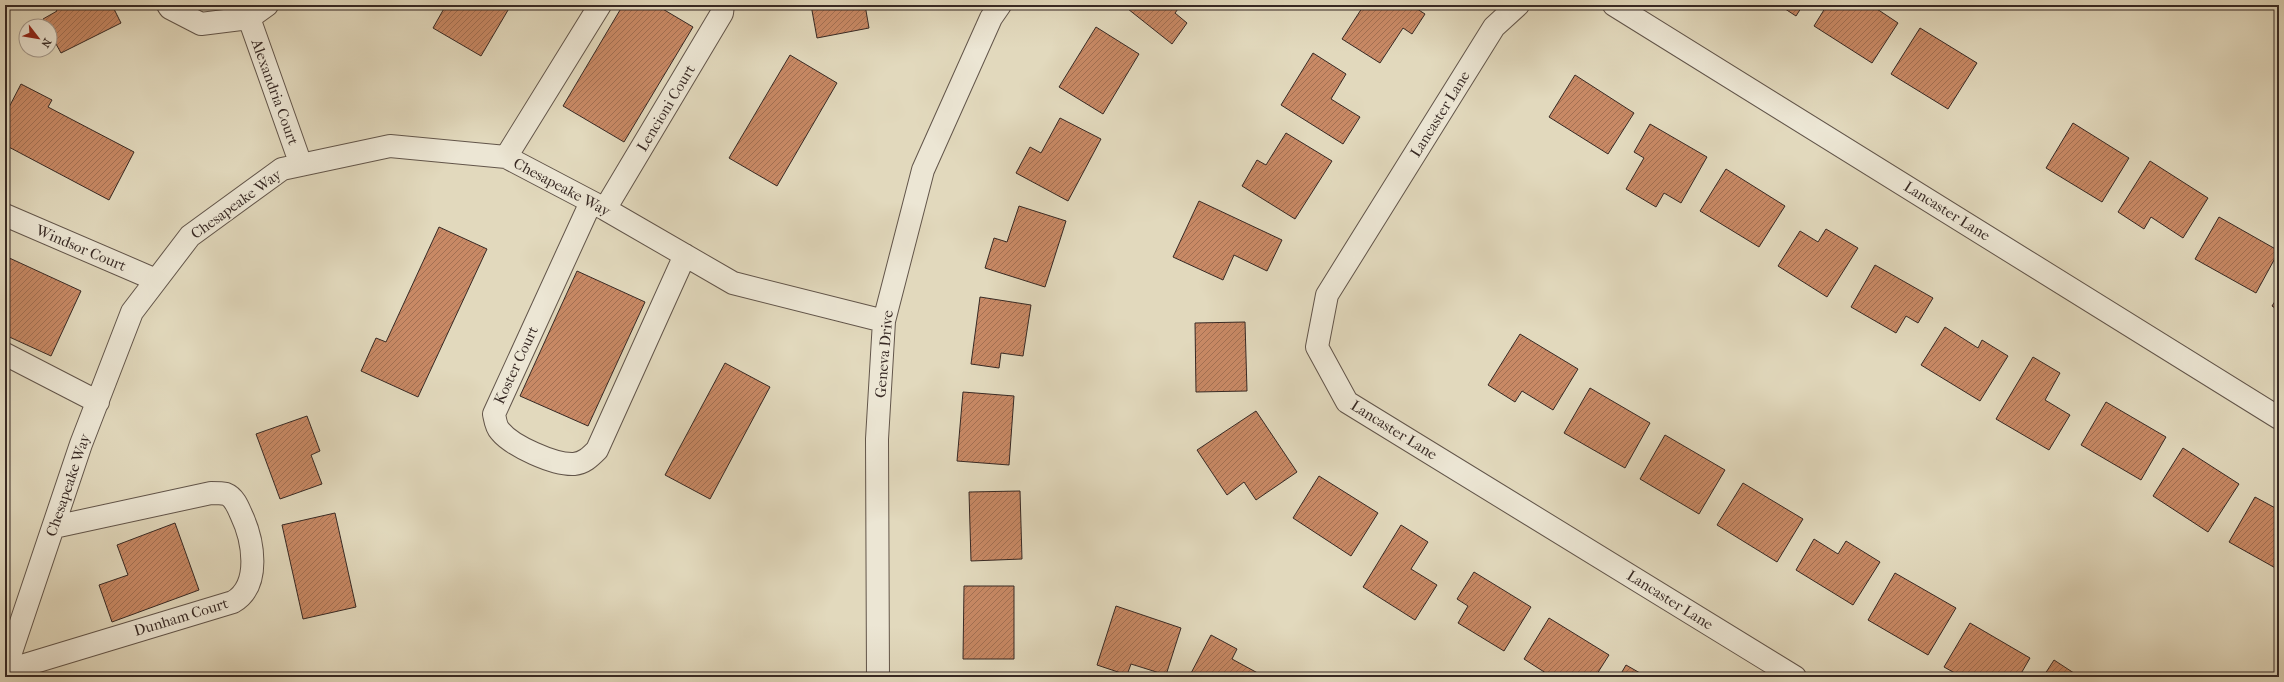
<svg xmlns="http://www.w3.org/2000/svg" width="2284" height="682" viewBox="0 0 2284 682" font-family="'IM FELL French Canon',serif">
	<defs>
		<pattern id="building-hatch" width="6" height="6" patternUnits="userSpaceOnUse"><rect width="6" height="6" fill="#c88965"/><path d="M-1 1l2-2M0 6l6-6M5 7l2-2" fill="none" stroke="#a37053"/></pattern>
	</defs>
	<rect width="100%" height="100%" fill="#e2d9bd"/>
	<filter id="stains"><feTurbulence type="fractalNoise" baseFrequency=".005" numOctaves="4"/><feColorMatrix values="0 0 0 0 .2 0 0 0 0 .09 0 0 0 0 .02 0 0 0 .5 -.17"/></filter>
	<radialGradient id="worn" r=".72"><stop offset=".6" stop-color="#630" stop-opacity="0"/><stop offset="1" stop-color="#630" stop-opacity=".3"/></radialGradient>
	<path fill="url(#building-hatch)" stroke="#372924" d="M53,5h59l9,18 -60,30 -11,-20v-7h-3l-4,-7 14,-8z
		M446,5h65l-30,51 -48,-28z
		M623,5h33l37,22 -69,115 -61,-36z
		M811,5h54l4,23 -52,10z
		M1123,5h58l-6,8 12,10 -15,21z
		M1364,5h47l14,9 -13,20 -9,-6 -23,35 -38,-24z
		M1779,5h24l-7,11z
		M1827,5h44l27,18 -26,40 -58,-37z
		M2268,5h11v7z
		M1096,27l43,27 -36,60 -44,-27z
		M1920,28l57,35 -29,46 -57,-35z
		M1313,53l33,21 -15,25 29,18 -17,27 -62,-39z
		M790,55l47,28 -60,103 -48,-28z
		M1575,75l59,38 -26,41 -59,-37z
		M21,84l31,16 -4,7 86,45 -25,48 -104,-55v-30z
		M1060,118l41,21 -33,62 -52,-28 14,-26 11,6z
		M2073,123l56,35 -27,44 -56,-34z
		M1650,124l57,33 -26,46 -17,-10 -8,14 -30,-18 18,-31 -10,-6z
		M1286,133l46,28 -37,58 -53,-33 15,-26 9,5z
		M2150,161l58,37 -25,40 -32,-21 -7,12 -26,-17z
		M1726,169l59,37 -26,41 -59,-36z
		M1199,201l83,39 -15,31 -33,-16 -11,25 -50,-23z
		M1019,206l47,15 -21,66 -60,-19 9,-30 13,4z
		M2219,217l60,34 -23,42 -61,-34z
		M439,227l48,22 -69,148 -57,-26 15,-33 10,4z
		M1826,229l32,19 -31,49 -49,-31 22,-35 18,11z
		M5,256l76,35 -30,65 -46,-21z
		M1875,265l58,33 -15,25 -12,-7 -10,17 -45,-26z
		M577,271l68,31 -57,124 -68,-30z
		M2279,295v16l-7,-5z
		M980,297l51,8 -8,51 -22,-3 -2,15 -28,-4z
		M1245,322l2,69 -51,1 -1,-69z
		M1945,327l33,21 4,-8 26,16 -28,45 -59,-36z
		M1520,334l58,35 -25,41 -31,-19 -7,11 -27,-17z
		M2033,357l27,16 -15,27 25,15 -21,35 -53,-31z
		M725,363l45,24 -60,112 -45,-24z
		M1590,388l60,35 -25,45 -61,-35z
		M963,392l51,4 -5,69 -52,-4z
		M2106,402l60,35 -25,43 -60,-35z
		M1256,411l41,61 -41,28 -12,-18 -17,13 -30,-45z
		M307,416l13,35 -9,4 11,29 -42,15 -24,-65z
		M1665,435l60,35 -26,44 -59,-35z
		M2183,448l56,36 -31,48 -55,-36z
		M1319,476l59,37 -27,43 -58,-38z
		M1743,483l60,36 -26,43 -60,-37z
		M1020,491l2,68 -51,2 -2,-69z
		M2255,497l24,13v60l-50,-28z
		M335,513l21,94 -53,12 -21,-94z
		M175,523l24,67 -87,32 -13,-37 29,-10 -11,-30z
		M1401,525l27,17 -17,27 26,16 -22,35 -52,-33z
		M1814,539l24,15 8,-13 34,21 -27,43 -57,-35z
		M1474,572l57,35 -27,44 -46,-28 10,-17 -11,-7z
		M1895,573l61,35 -28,47 -60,-35z
		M964,586h50v73h-51z
		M1116,606l65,22 -15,47 -35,-11 -4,11 -30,-10z
		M1549,618l60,37 -14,22h-43l-28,-18z
		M1970,623l60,35 -11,19h-57l-18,-10z
		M1211,635l26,14 -5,10 33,18h-76z
		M2054,660l26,17h-37z
		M1626,665l21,12h-28z"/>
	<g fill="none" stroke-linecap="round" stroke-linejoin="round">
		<defs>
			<path id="minor" d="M168,5l2,3 31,16 48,-6 18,-13
				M1518,5l-24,22 -167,268 -10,52 30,55 448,275
				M1614,5l665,413
				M249,18l52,147
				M506,157l94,-152
				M591,202l-97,212c1,5 2,13 6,17 12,15 54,34 74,33 10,-1 16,-7 23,-14l88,-195
				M605,209l117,-196 1,-8
				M5,215l151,65
				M5,354l93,48
				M5,670l76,-226 51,-132 58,-76 92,-67 108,-23 116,11 99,52 128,74 151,38
				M5,671l228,-69c29,-17 20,-63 8,-88 -3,-7 -7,-17 -15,-20 -4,-1 -11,-1 -15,-1l-157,34
				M878,677l-1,-238 7,-118 39,-151 68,-152 9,-13"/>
		</defs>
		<use href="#minor" stroke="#62554a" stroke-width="24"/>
		<use href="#minor" stroke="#ece6d4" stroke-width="22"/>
	</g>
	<g text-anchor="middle" stroke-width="3" stroke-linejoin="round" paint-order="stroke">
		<g font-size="15" fill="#372924" stroke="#ece6d4">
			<text transform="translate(275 92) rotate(70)" y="5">Alexandria Court</text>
			<text transform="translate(666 108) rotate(-59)" y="5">Lencioni Court</text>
			<text transform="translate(1440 114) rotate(-58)" y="5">Lancaster Lane</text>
			<text transform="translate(562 187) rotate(28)" y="5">Chesapeake Way</text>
			<text transform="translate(236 204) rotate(-36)" y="5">Chesapeake Way</text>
			<text transform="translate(1947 211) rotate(32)" y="5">Lancaster Lane</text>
			<text transform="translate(81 248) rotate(23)" y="5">Windsor Court</text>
			<text transform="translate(884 354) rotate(-85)" y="5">Geneva Drive</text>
			<text transform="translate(516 365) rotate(-65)" y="5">Koster Court</text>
			<text transform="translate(1394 430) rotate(32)" y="5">Lancaster Lane</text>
			<text transform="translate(68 485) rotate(-71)" y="5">Chesapeake Way</text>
			<text transform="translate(1670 600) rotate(32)" y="5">Lancaster Lane</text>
			<text transform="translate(181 617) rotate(-17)" y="5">Dunham Court</text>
		</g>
	</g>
	<rect width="2284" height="682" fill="none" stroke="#e2d9bd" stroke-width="20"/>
	<rect x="6" y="6" width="2272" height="670" fill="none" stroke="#372924" stroke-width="2"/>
	<rect x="10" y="10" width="2264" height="662" fill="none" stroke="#372924"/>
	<g transform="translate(38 38) rotate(121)"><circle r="19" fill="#ece6d4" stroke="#a49a8e"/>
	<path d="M0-3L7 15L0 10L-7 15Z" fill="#8f2418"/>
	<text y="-6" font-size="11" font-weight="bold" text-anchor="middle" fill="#372924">N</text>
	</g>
	<rect width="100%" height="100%" filter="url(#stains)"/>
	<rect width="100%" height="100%" fill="url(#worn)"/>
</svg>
